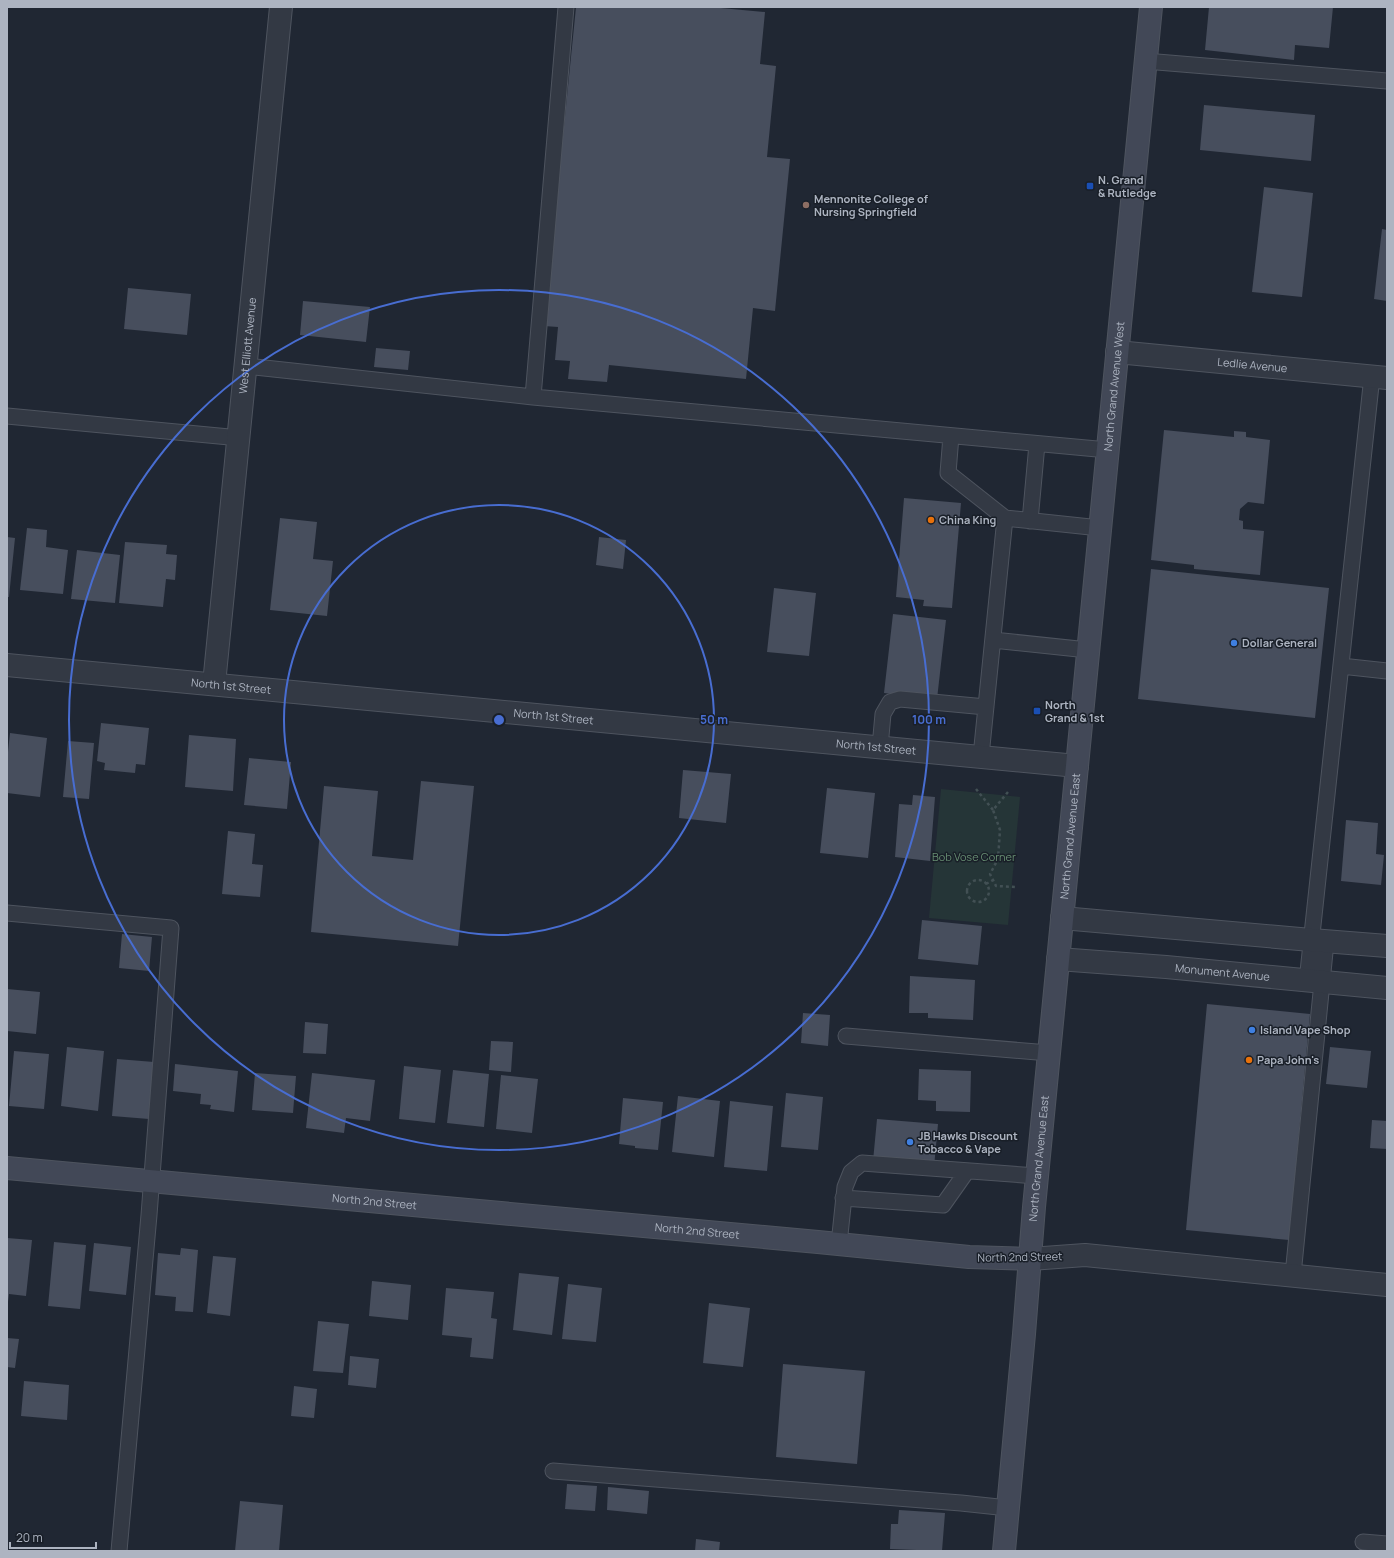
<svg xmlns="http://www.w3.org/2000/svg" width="1394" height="1558" viewBox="0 0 1394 1558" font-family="Manrope,sans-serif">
	<rect width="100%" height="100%" fill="#202733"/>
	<path fill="#253537" d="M941,789l79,8 -12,128 -79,-7z"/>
	<path fill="#474e5d" d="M576,7h134l55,5 -5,52 16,2 -9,91 23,2 -15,152 -22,-3 -7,71 -137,-14 -2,17 -39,-3 2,-18 -15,-1 3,-33 -14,-1z
		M1209,7h124l-4,41 -34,-3 -1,15 -89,-10z
		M1204,105l111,10 -4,46 -111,-11z
		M1264,187l49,6 -11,104 -50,-5z
		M1382,229l5,1v71l-13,-2z
		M128,288l63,6 -4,41 -63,-6z
		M303,301l67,6 -4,35 -66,-7z
		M376,348l34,3 -2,19 -34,-3z
		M1164,430l70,7v-6l12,1v5l24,3 -6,64 -16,-2 -8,7 -1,11 4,1v8l21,2 -4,44 -66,-6v-4l-43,-5z
		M904,498l57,5 -9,105 -29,-2 1,-6 -28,-3z
		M280,518l37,4 -4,37 20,2 -6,55 -57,-6z
		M27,528l20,2 -1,17 22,3 -5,44 -43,-4z
		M7,537l8,1 -6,59h-2z
		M599,537l27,3 -3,29 -27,-4z
		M125,542l42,3 -1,9 11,1 -2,25 -9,-1 -3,28 -44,-4z
		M77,550l43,5 -5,48 -44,-4z
		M1151,569l178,19 -14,130 -177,-19z
		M774,588l42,5 -7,63 -42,-4z
		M893,614l53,6 -9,79 -53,-6z
		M101,723l48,5 -4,37 -9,-1 -1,9 -31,-3 1,-7 -8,-2z
		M10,733l37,5 -7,59 -33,-4v-32z
		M189,735l47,4 -3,52 -48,-4z
		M68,741l26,2 -5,56 -26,-2z
		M249,758l42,4 -4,47 -43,-4z
		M683,770l48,4 -5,49 -47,-5z
		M421,781l53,5 -16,160 -147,-14 13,-146 54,5 -6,65 41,4z
		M827,788l48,5 -7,65 -48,-5z
		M913,795l22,2 -5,64 -35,-4 4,-53 13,1z
		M1346,820l32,3 -2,31 8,1 -3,30 -40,-4z
		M228,831l27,3 -3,30 11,1 -3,32 -38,-3z
		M922,920l60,6 -4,39 -60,-6z
		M122,934l30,3 -3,34 -30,-3z
		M910,976l65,4 -2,40 -45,-2v-5h-19z
		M7,989l33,3 -4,42 -29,-3z
		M1207,1004l103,10 -21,226 -103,-10z
		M803,1013l27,2 -2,31 -27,-3z
		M305,1022l23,2 -2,30 -23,-1z
		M491,1041l22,1 -2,30 -22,-2z
		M67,1047l37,4 -6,60 -37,-5z
		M1330,1047l41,4 -4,37 -41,-4z
		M14,1051l35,3 -5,55 -35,-3z
		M117,1059l37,3 -5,57 -37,-3z
		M175,1064l63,7 -4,41 -24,-3 1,-4 -11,-1 1,-10 -28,-3z
		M404,1066l37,4 -6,53 -36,-4z
		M919,1069l52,2 -1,41 -34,-1v-10l-18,-1z
		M453,1070l36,4 -5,53 -37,-4z
		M255,1073l41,3 -3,37 -41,-3z
		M312,1073l63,7 -5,41 -24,-3 -2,15 -38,-5z
		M501,1075l37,4 -6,54 -36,-4z
		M786,1093l37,4 -5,53 -37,-3z
		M678,1096l42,5 -6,56 -42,-5z
		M623,1098l40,4 -5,48 -23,-2v-2l-16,-2z
		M730,1101l43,5 -6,65 -43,-4z
		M877,1119l61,5 -4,43 -61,-6z
		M1372,1120l15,1v28l-17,-1z
		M7,1238l25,2 -6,56 -17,-2 -1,8z
		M54,1242l32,3 -6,64 -32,-3z
		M94,1243l37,4 -5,48 -37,-4z
		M181,1248l17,2 -5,62 -18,-1 1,-14 -21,-2 3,-42 22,2z
		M213,1256l23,2 -6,58 -23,-3z
		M519,1273l40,4 -7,58 -39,-5z
		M372,1281l39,4 -3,35 -39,-4z
		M568,1284l34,4 -6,54 -34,-3z
		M446,1288l48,4 -3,26 6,1 -4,40 -23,-2 2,-19 -30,-3z
		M709,1303l41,5 -7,59 -40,-4z
		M318,1321l31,3 -6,49 -30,-2z
		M7,1338l12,1 -4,29 -8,-1z
		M350,1356l29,3 -3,29 -28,-3z
		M783,1364l82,7 -8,93 -81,-7z
		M24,1381l45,4 -2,35 -46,-4z
		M294,1386l23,3 -3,29 -23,-2z
		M567,1484l30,2 -2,25 -30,-2z
		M608,1487l41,4 -2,23 -40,-4z
		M240,1501l43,4 -4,46h-44z
		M899,1510l46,3 -3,38 -52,-2 1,-25h7z
		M696,1539l24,3 -1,9h-24z"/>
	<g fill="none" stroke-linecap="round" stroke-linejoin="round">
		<defs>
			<path id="service" d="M1145,61l242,20
				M246,366l287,31 575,53
				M533,397l33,-390
				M7,416l233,22
				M951,436l-3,37 57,45 -24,238
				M1005,518l95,10
				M1030,521l7,-77
				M993,640l95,10
				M1341,666l46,5
				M880,747l3,-33 7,-12 10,-3 86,8
				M7,913l164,15 -22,287 -30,336
				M1307,981l65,-605
				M846,1036l203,17
				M843,1198l100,7 24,-34
				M839,1244l6,-57 6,-15 11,-9 175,13
				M1293,1275l33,-333
				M553,1471l408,32 47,5
				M1363,1542l24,2"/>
			<g id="minor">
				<path id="s1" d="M1117,352l270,26"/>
				<path id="s2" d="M7,665l1070,101"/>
				<path id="s3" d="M214,684l67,-677"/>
				<path d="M1062,918l249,22 76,6"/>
				<path id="s4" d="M1058,959l108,8 221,21"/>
				<path d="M1030,1259l55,-4 302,30"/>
			</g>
			<g id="secondary">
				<path id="s5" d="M7,1168l811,74 151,15 61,2"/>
				<path id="s6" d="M1004,1551l20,-217 10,-127 117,-1200"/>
			</g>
		</defs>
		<use href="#service" stroke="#4e545f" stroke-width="17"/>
		<use href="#minor" stroke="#4e545f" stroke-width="24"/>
		<use href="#secondary" stroke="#4e545f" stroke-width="24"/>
		<path stroke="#425054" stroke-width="2.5" stroke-dasharray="3 3" stroke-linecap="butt" d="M976,789l17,21
			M1008,792l-15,18 7,20 -2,29 -8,15 6,12 19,1
			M967 891a11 11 0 1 1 22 0a11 11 0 1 1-22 0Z
			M986,884l7,-4"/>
		<use href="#service" stroke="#333944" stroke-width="15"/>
		<use href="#minor" stroke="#333944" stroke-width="22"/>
		<use href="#secondary" stroke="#424857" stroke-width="22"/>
	</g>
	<g fill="none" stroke="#486dd1" stroke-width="2">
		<circle cx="499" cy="720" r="215"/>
		<circle cx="499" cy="720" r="430"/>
	</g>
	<g fill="#1a4fb4" stroke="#191f28" stroke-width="1.5">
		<rect x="1086" y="182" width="8" height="8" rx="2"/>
		<rect x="1033" y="707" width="8" height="8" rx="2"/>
	</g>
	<circle fill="#8d6e63" stroke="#191f28" stroke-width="1.5" cx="806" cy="205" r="4"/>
	<g fill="#e8710a" stroke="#191f28" stroke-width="1.5">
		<circle cx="931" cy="520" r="4"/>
		<circle cx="1249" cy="1060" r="4"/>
	</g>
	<g fill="#3f7fe0" stroke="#191f28" stroke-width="1.5">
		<circle cx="1234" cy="643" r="4"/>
		<circle cx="1252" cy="1030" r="4"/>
		<circle cx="910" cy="1142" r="4"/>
	</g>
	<g text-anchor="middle" stroke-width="3" stroke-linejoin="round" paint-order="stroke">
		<g font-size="11" font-weight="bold" fill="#adb4c1" stroke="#191f28" text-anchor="start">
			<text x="1098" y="184">N. Grand<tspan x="1098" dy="13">&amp; Rutledge</tspan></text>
			<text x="814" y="203">Mennonite College of<tspan x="814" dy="13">Nursing Springfield</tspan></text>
			<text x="939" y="524">China King</text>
			<text x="1242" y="647">Dollar General</text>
			<text x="1045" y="709">North<tspan x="1045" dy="13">Grand &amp; 1st</tspan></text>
			<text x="1260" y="1034">Island Vape Shop</text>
			<text x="1257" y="1064">Papa John's</text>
			<text x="918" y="1140">JB Hawks Discount<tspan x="918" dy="13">Tobacco &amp; Vape</tspan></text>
		</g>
		<g font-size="11" fill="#adb4c1" stroke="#191f28">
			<text dy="4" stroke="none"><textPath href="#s3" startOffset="340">West Elliott Avenue</textPath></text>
			<text dy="4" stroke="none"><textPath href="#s1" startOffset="136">Ledlie Avenue</textPath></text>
			<text dy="4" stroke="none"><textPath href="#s6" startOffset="1170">North Grand Avenue West</textPath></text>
			<text dy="4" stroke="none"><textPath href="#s2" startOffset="225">North 1st Street</textPath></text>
			<text dy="4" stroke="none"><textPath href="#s2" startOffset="549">North 1st Street</textPath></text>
			<text dy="4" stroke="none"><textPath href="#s2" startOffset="873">North 1st Street</textPath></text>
			<text dy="4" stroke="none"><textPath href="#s6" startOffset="718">North Grand Avenue East</textPath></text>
			<text dy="4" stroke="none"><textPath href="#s4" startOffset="165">Monument Avenue</textPath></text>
			<text dy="4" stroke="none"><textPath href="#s6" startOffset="394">North Grand Avenue East</textPath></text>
			<text dy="4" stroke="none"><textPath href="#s5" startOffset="369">North 2nd Street</textPath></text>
			<text dy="4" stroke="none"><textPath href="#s5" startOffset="693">North 2nd Street</textPath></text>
			<text transform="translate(1020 1257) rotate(-1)" y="4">North 2nd Street</text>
		</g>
		<g font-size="11" fill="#688f73" stroke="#191f28">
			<text x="974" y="861">Bob Vose Corner</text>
		</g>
	</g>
	<circle cx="499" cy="720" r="6" fill="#486dd1" stroke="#191f28" stroke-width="2"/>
	<g font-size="12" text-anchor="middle" font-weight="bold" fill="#486dd1" stroke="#191f28" stroke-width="3" stroke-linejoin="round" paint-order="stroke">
		<text x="714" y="724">50 m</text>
		<text x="929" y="724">100 m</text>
	</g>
	<rect width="1394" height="1558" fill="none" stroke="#adb4c1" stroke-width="16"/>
	<path d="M10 1542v6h86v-6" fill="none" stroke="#adb4c1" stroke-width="2"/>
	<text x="16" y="1542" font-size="12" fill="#adb4c1" stroke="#191f28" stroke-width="3" paint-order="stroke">20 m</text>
</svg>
